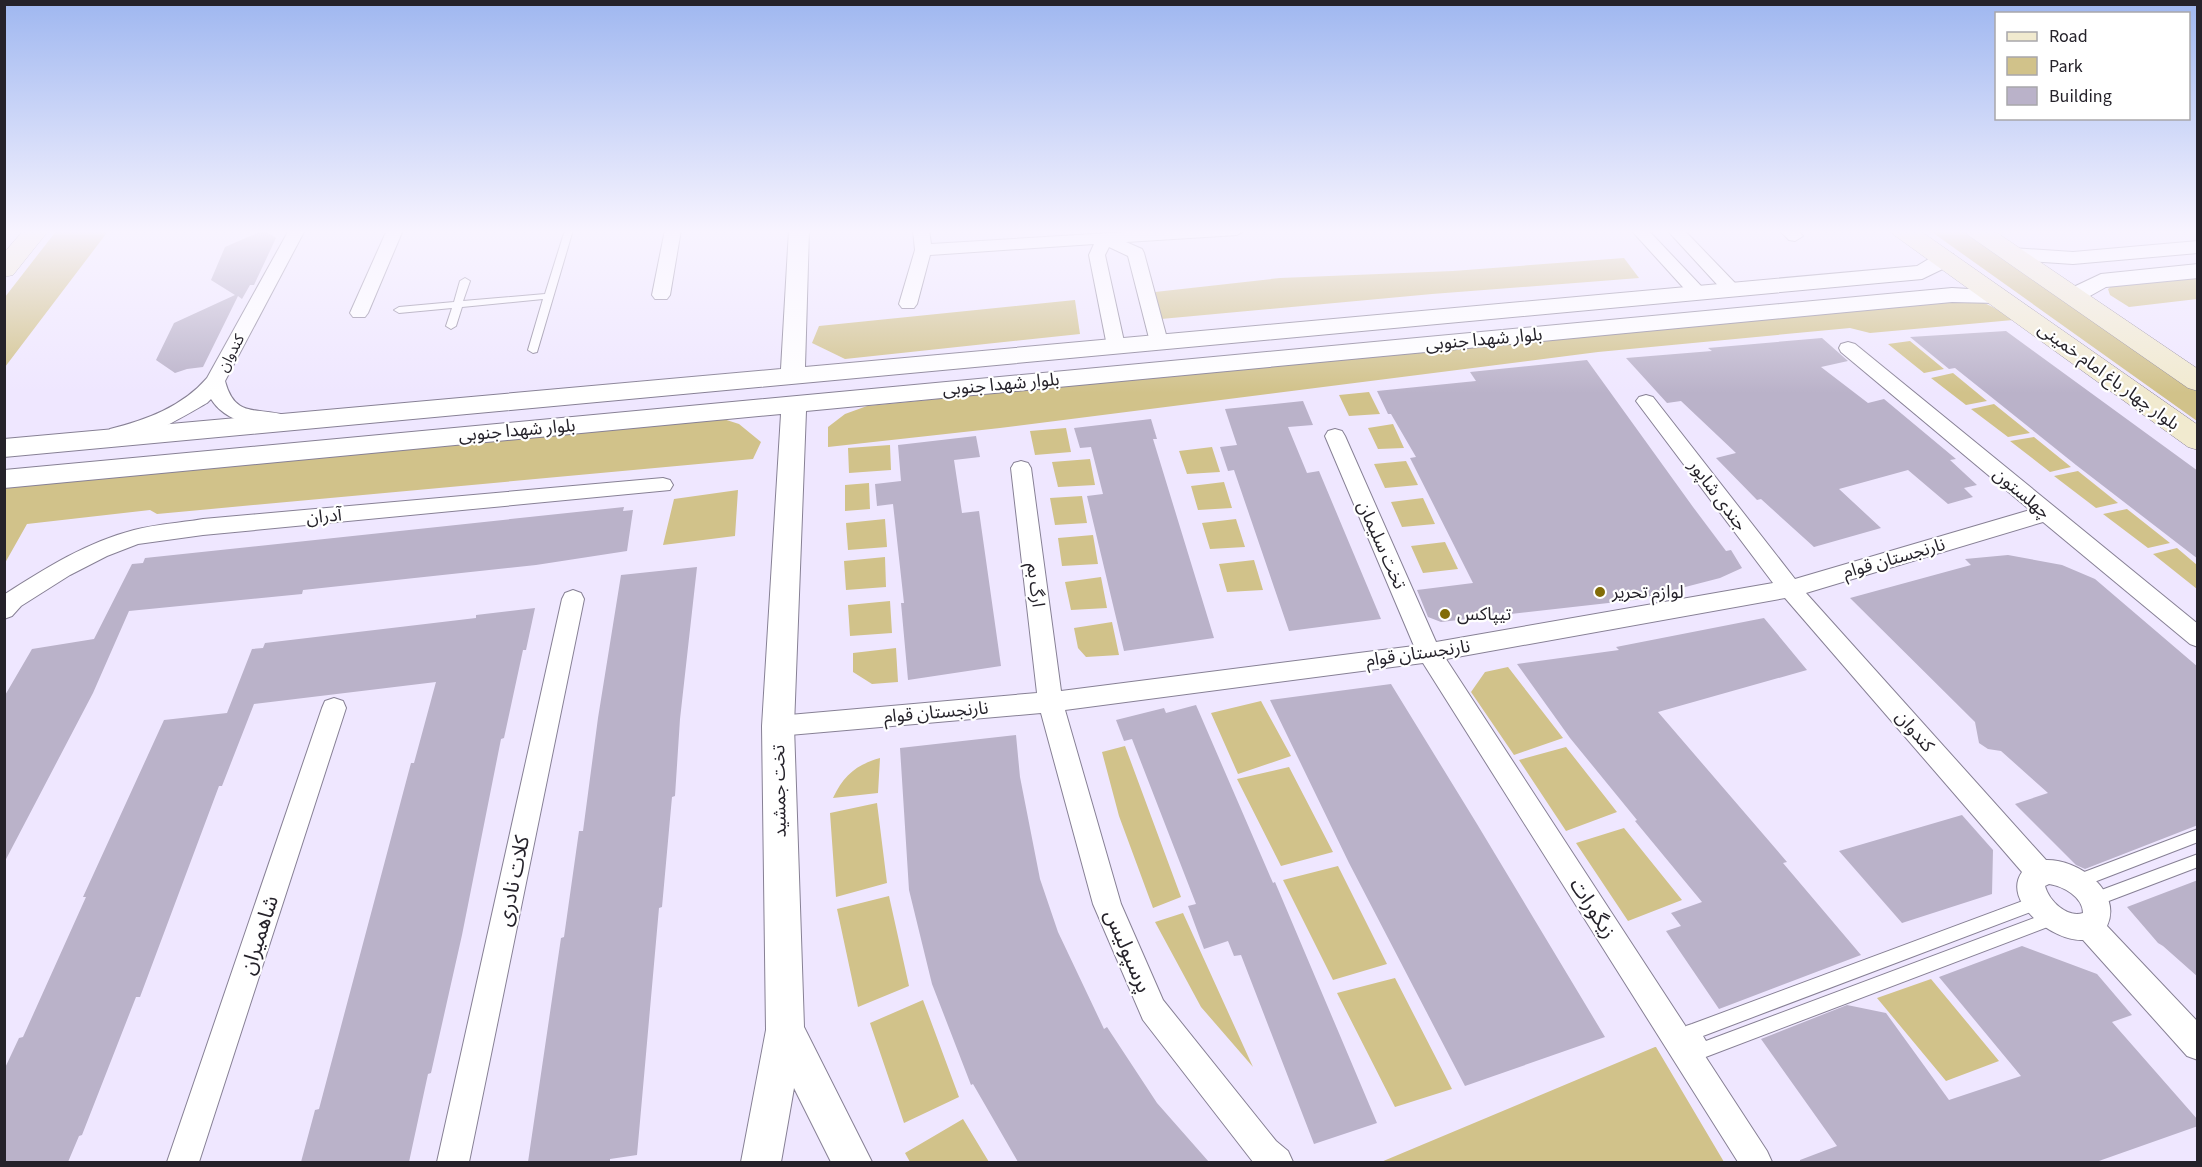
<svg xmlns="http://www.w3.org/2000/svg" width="2202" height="1167" viewBox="0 0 2202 1167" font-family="'Source Sans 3','Noto Sans Arabic',sans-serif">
	<rect width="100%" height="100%" fill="#efe7ff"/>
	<path fill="#d1c28a" d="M57,230h52l-104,137v-70z
		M1929,230h37l231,157v34z
		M1624,258l15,20 -207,16 -271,25 -6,-27 125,-14 173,-7z
		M2197,275v24l-68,8 -19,-12 -2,-6 6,-5z
		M1946,299c33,0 40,2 67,21l-143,13 -20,-5 -252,24 -598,76 -172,19v-20l17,-13 22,-8z
		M1075,300l5,34 -235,25 -33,-16 7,-17z
		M1910,341l34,28 -20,4 -36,-29z
		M1953,373l34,28 -21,4 -35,-27z
		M1369,392l11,22 -31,2 -10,-21z
		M1994,404l36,29 -22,4 -37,-28z
		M711,415l28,9 22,18 -8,17 -596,55 -7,-4 -123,14 -22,39v-78z
		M1393,424l11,24 -26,1 -10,-21z
		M1066,428l5,24 -36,3 -5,-24z
		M2034,437l37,30 -21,5 -40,-31z
		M890,445l1,25 -42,3 -1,-25z
		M1212,447l8,25 -33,2 -8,-23z
		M1090,459l5,26 -37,2 -6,-25z
		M1406,461l12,24 -33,3 -11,-24z
		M2078,471l40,32 -22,5 -42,-32z
		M1224,482l8,26 -34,2 -7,-24z
		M869,483l1,26 -25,2v-26z
		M738,490l-3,46 -72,9 11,-46z
		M1082,496l5,27 -32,2 -5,-27z
		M1423,498l12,26 -33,3 -11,-25z
		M2127,509l43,34 -22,5 -45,-34z
		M885,519l2,28 -39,3 -2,-27z
		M1236,519l9,28 -35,2 -8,-26z
		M1093,535l5,29 -36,2 -4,-28z
		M1445,542l13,27 -35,4 -12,-27z
		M2177,548l20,17v24l-44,-35z
		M885,557l1,30 -40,3 -2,-29z
		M1254,560l9,30 -36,2 -8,-28z
		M1101,577l6,31 -36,2 -6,-28z
		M890,601l2,32 -42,3 -2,-31z
		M1112,622l7,33 -33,2 -8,-9 -4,-20z
		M896,648l2,34 -26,2 -19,-12v-19z
		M1508,667l55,71 -49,17 -43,-63 14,-20z
		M1261,701l30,55 -53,18 -27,-61z
		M1125,746l56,151 -28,11 -34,-92 -17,-64z
		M1566,747l51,65 -51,19 -47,-71z
		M880,758l-2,35 -45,5c11,-23 23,-33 47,-40z
		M1289,767l44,85 -52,14 -44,-87z
		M877,803l10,80 -51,14 -6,-84z
		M1624,828l58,72 -54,21 -52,-78z
		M1338,866l49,98 -54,16 -50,-100z
		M889,896l20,90 -51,21 -21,-98z
		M1183,913l70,154 -52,-60 -46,-85z
		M1395,978l57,111 -57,18 -58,-114z
		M1931,979l68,82 -53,20 -69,-83z
		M923,1000l36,97 -55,26 -34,-100z
		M1656,1047l68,115h-343l274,-115z
		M963,1119l26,43h-79l-5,-9z"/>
	<path fill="#bab2c9" d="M264,230l12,8 -22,47h-4l-8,14 -4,-3 -35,71 -16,2 -12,4 -19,-13 18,-37 61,-28 -24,-15 14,-33z
		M2006,331l192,140v88l-122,-94 -121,-97 -6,1 -39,-32z
		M1822,338l26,23 -27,6 47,36 16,-4 72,60 -6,1 27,25 -13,3 9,9 -25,7 -40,-34 -69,19 42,39 -67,19 -53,-48 -4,1 -41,-42 20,-5 -55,-52 -14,2 -41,-45 86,-7 -4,-3z
		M1587,360l106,147 33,44 5,-1 11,18 -22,10 -85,22 -194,22 -13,-5 -11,-27 56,-7 -63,-125 6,-1 -25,-43h-3l-11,-23 99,-10 -6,-9z
		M1303,401l10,24 -25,2 19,46 12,-2 62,148 -92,12 -55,-161 -6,1 -8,-24 17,-2 -12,-36z
		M1151,419l6,20h-4l61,199 -90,13 -37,-155 16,-2 -12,-47 -11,1 -6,-20z
		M976,436l4,21 -26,3 8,53 17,-2 22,155 -93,14 -7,-77h3l-11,-99 -16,2 -2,-22 26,-3 -3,-36z
		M624,507l-1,4 10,-1 -6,41 -91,14 -233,25 -1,4 -173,17 -36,82 -89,170v-166l28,-48 62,-10 38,-75 11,-1 2,-5z
		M2008,555l54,10 33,14 103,88v158l-113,44 -9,-4 -61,-61 33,-11 -47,-42 -13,-2 -9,-6 -4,-21 -125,-124 121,-33 -6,-6z
		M697,567l-17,152 -5,77 -3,1 -10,110 -3,1 -22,247 -27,4v3h-82l33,-224 3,-1 15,-106h4l15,-113 23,-143z
		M535,608l-9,42h-3l-19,88 -3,1 -39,196 -31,138 -3,1 -19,88h-108l14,-52 4,-1 92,-346h3l22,-81 -182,22 -32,82h-3l-79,211h-4l-54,138 -3,1 -11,26h-64v-92l15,-32 4,-1 63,-140h-3l81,-177 63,-7 25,-64 11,-1 2,-5 211,-25v-3z
		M1764,618l43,52 -149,42 129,150 -4,1 78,92 -142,54 -53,-78 15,-5 -10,-13 31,-11 -67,-81 2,-1 -67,-82 -53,-74 102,-14 -3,-3z
		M1391,684l86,140 128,213 -140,49 -116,-223 -79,-163z
		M1196,705l77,178 2,-1 102,241 -63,21 -73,-189 -7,1 -6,-15 -24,8 -16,-43 8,-2 -64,-165 -8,2 -8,-21 48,-12 2,5z
		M1016,735l4,42 20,102 18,53 46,97 3,-2 50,76 52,59h-191l-45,-78 -2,1 -39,-101 -23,-94 -9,-142z
		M1962,815l31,35 -1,44 -90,29 -63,-72z
		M2198,880v97l-35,-31 -5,-3 -31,-36z
		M2022,946l75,28 35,41 -20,7 86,98v6l-102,36h-296v-2l37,-14 -76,-107 86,-34 39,8 63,87 72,-24 -82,-99z"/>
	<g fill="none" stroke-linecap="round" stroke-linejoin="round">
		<defs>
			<path id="service" d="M565,230h8l-36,122 -4,1 -5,-3 15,-51 -81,8 -6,19 -5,3 -5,-3 6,-18 -53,5 -5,-3 5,-3 55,-5 6,-21 5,-3 5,3 -7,20 82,-7z
				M2198,829v13l-122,47 -5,-2 -2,-5 2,-5z
				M2198,854v13l-105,40 -5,-2 -2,-5 2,-5z
				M2036,896l5,2 2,5 -2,5 -338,128 3,5 347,-130 5,2 2,5 -2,5 -355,135 -6,-2 -13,-24 2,-6 6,-2z"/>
			<path id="minor" d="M289,230h16l-80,151c10,37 30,26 60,34l3,5 -3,5c-25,6 -61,-4 -74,-26l-4,4c-23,13 -70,43 -97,36l-3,-5 3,-5c36,-9 72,-22 97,-51z
				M387,230h16l-35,83 -3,4h-12l-3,-4z
				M665,230h16l-11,65 -3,4h-12l-3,-4z
				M913,230h16l2,14 229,-14h85l-8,5 -111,7 16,7 2,4 24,89 -2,4h-14l-2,-4 -22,-86 -19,-9 -4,8 20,91 -2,4h-14l-2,-4 -18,-91 5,-11 -164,11 -13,49 -3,4h-12l-3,-4 16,-54z
				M1631,230h17l55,58 3,4 -3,4h-12z
				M1667,230h17l52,54 3,4 -3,4h-12z
				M1779,230h18l6,6 -8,5 -6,-1z
				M1848,342l7,2 343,280v23l-8,-3 -147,-122 -237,71 240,267c32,-1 77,31 61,66l91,96v38l-11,-4 -104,-116c-29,2 -82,-38 -61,-68l-237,-274 -339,61 321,492 5,11h-34l-315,-499 -358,47 56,194 42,96 113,141 12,10 5,11h-40l-110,-142 -50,-116 -52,-191 -263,23 -9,-3 -3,-7 3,-7 9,-3 259,-23 -26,-225 3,-5 7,-2 7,2 3,5 30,223 353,-45 -89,-210 3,-5 7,-2 7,2 3,5 91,206 337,-59 -134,-178 -3,-4 3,-4 7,-2 7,2 142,182 235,-69 -189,-158 -2,-4 2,-4zM2049,884c14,2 34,13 34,29 -16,5 -34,-12 -38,-27z
				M663,478l7,2 3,5 -3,5 -467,45 -65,9 -31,12 -37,19 -49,31 -9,10 -8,3 1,-25c41,-26 82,-52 129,-64 22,-6 46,-7 69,-11z
				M573,590l8,3 3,6 -115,563h-32l125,-563 3,-6z
				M334,698l9,3 3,7 -147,454h-32l155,-454 3,-7z"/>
			<path id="tertiary" d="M789,230h20l-4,137 1112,-101 20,-12 8,-1 8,1 3,5 -3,5 -31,15 -1918,178v-18l777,-70z
				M2198,241v12l-125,11 -61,-4 -8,-1 -3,-5 3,-5 8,-1 61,4z
				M2198,264v14l-92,9 -25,14 -8,2 -8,-2 -3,-5 3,-5 36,-17z
				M1952,288l53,3 3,5 -3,5 -8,2 -45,-1 -1146,109 -12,315 10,301 68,135h-41l-37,-74 -13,74h-40l25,-132 -4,-304 19,-312 -777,74v-18z"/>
			<path id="secondary" d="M24,230h25l-36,45 -9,2v-24z
				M1891,230h28l279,195v25l-10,-3 -294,-212z
				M1965,230h28l205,139v22l-10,-3 -220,-153z"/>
		</defs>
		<use href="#service" stroke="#878095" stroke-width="2"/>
		<use href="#minor" stroke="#878095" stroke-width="2"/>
		<use href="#tertiary" stroke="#878095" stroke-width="2"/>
		<use href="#secondary" stroke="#878095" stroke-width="1"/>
		<use href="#service" fill="#fff" fill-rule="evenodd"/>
		<use href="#minor" fill="#fff" fill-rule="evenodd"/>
		<use href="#tertiary" fill="#fff" fill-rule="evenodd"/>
		<use href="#secondary" fill="#f1eacf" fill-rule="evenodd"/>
	</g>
	<linearGradient id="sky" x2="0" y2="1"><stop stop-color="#9fb7f0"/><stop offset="0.59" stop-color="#f8f4ff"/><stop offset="1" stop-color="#f8f4ff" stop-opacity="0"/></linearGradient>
	<rect width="2202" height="393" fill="url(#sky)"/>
	<g fill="#826c07" stroke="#fff" stroke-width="2">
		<circle cx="1600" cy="592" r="6"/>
		<circle cx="1445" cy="614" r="6"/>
	</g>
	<g text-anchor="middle" stroke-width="4.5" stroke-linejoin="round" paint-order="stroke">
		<g font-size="15" fill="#25222a" stroke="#fff">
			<text transform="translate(231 353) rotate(-62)" y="5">کندوان</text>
		</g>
		<g font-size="18" fill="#25222a" stroke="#fff">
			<text transform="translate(1484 339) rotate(-5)" y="6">بلوار شهدا جنوبی</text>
			<text transform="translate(2109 376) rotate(36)" y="6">بلوار چهار باغ امام خمینی</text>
			<text transform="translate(1001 384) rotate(-5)" y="6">بلوار شهدا جنوبی</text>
			<text transform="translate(517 430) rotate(-5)" y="6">بلوار شهدا جنوبی</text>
			<text transform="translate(2022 493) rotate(40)" y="6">چهلستون</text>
			<text transform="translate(1718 495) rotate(53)" y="6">جندی شاپور</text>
			<text transform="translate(324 516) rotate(-5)" y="6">آدران</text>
			<text transform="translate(1382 545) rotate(66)" y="6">تخت سلیمان</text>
			<text transform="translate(1894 558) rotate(-16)" y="6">نارنجستان قوام</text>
			<text transform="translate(1036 585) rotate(83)" y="6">ارگ بم</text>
			<text transform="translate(1418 653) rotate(-8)" y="6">نارنجستان قوام</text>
			<text transform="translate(936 712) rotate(-5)" y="6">نارنجستان قوام</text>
			<text transform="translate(1915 731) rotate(49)" y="6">کندوان</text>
			<text transform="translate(779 791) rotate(-91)" y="6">تخت جمشید</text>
		</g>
		<g font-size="18" fill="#25222a" stroke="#fff" text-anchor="start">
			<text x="1612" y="598">لوازم تحریر</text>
			<text x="1457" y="620">تیپاکس</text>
		</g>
		<g font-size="21" fill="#25222a" stroke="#fff">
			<text transform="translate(513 881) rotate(-78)" y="7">کلات نادری</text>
			<text transform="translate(1593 908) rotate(57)" y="7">زیگورات</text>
			<text transform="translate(259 935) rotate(-72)" y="7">شاهمیران</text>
			<text transform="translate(1128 951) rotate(67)" y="7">پرسپولیس</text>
		</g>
	</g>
	<rect width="2202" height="1167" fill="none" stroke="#25222a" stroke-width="12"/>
	<rect x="1995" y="12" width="195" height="108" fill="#ffffff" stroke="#a8a7aa" stroke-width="1.5"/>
	<rect x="2007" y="32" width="30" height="9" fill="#f1eacf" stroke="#a8a7aa" stroke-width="1.5"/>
	<text x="2049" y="42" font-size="18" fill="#25222a">Road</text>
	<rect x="2007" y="57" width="30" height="18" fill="#d1c28a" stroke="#a8a7aa" stroke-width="1.5"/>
	<text x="2049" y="72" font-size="18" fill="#25222a">Park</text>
	<rect x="2007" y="87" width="30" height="18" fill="#bab2c9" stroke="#a8a7aa" stroke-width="1.5"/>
	<text x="2049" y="102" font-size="18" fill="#25222a">Building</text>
</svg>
